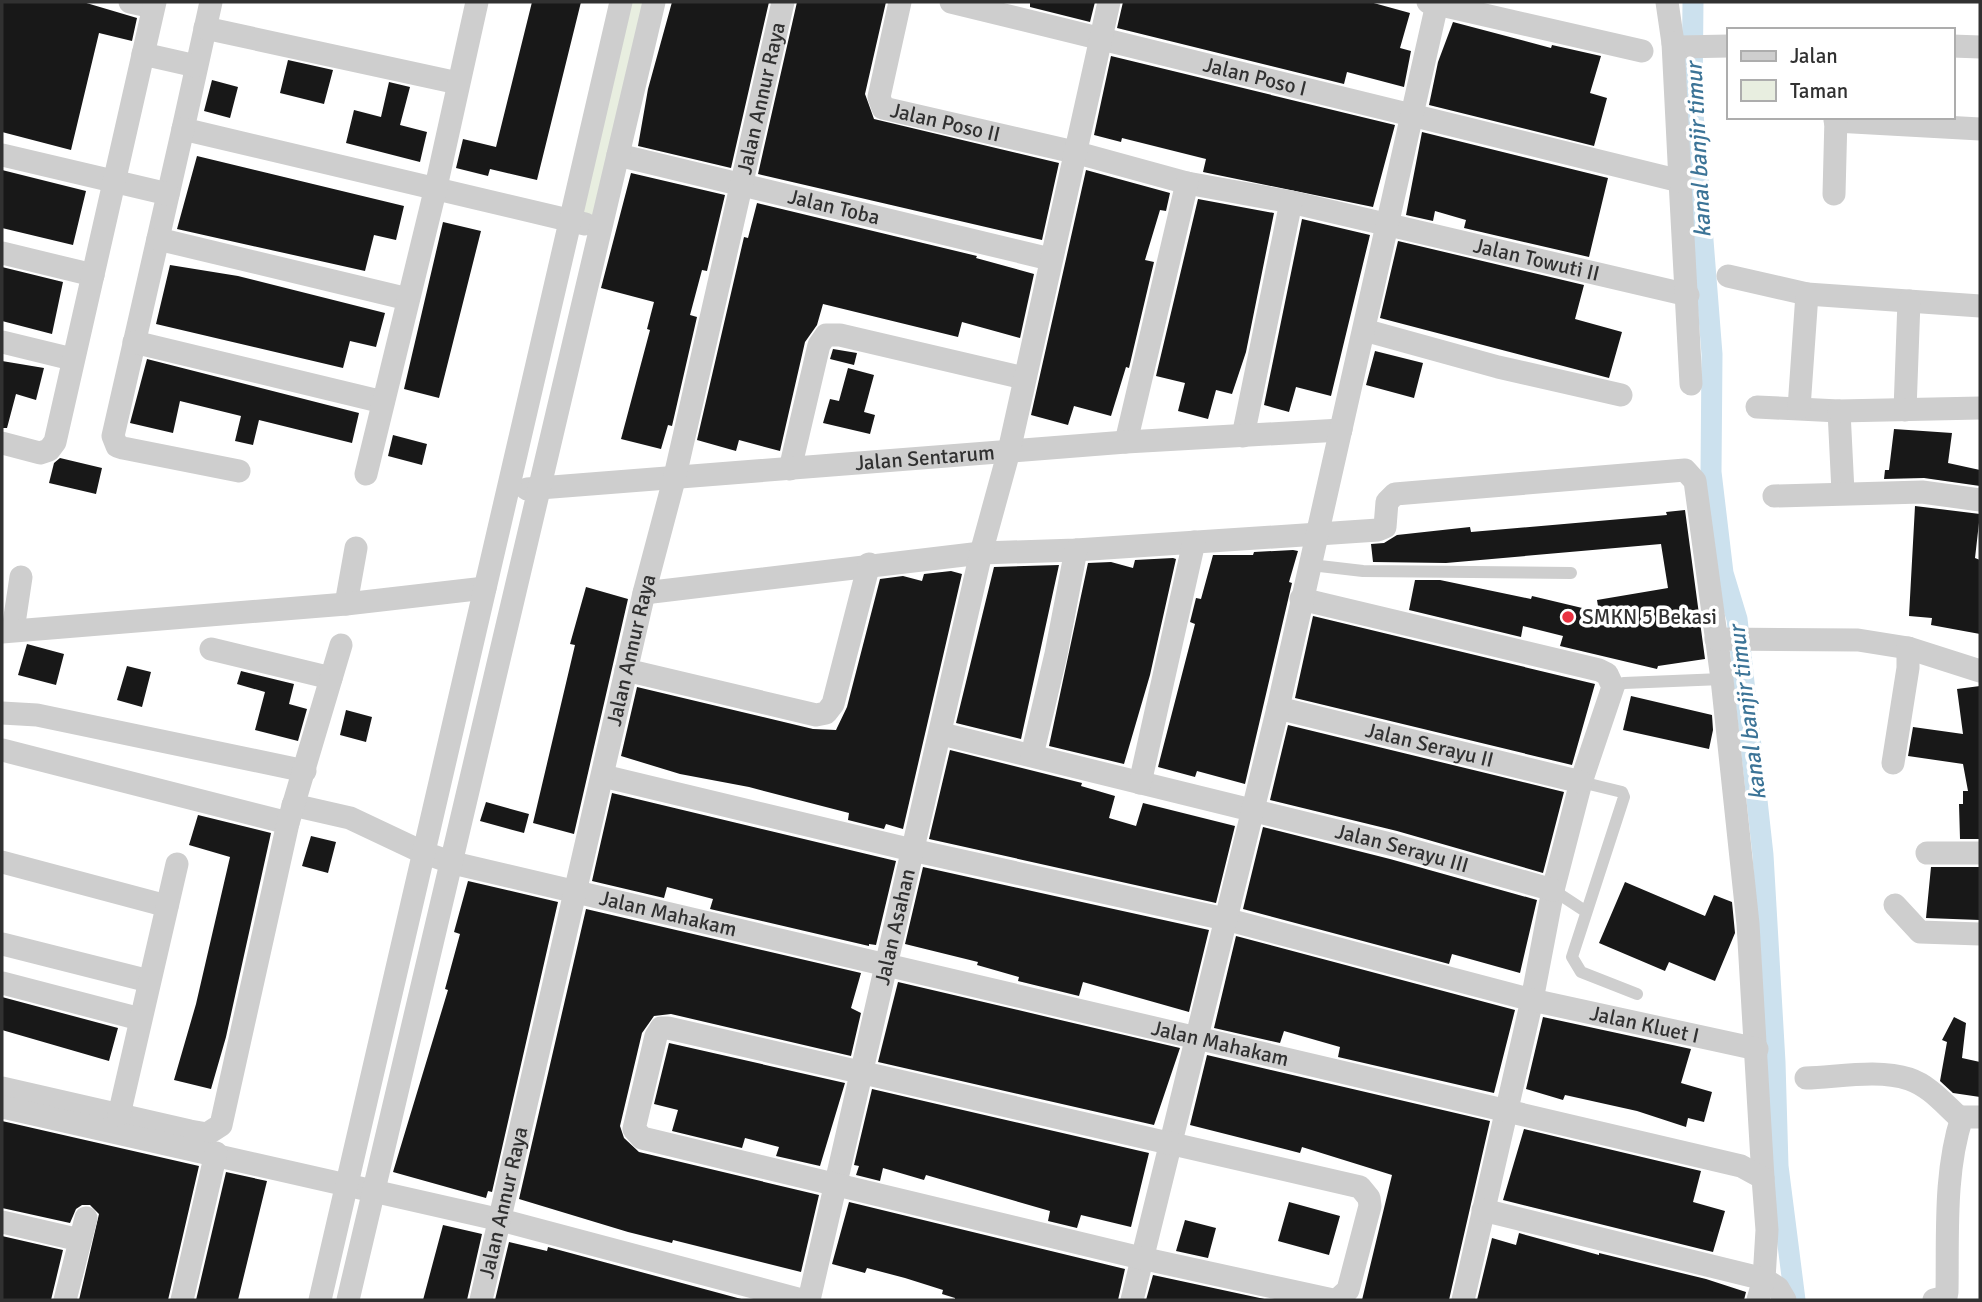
<svg xmlns="http://www.w3.org/2000/svg" width="1982" height="1302" viewBox="0 0 1982 1302" font-family="Signika,sans-serif">
	<rect width="100%" height="100%" fill="#fff"/>
	<path fill="#e8eee0" d="M620,2h34l-55,226 -29,-8z"/>
	<g fill="none" stroke-linecap="round" stroke-linejoin="round">
		<path stroke="#cce1ee" stroke-width="21" d="M1693,2l-1,99 20,253 -1,118 12,101 14,46 26,236 12,207 3,104 17,134"/>
	</g>
	<path fill="#181818" d="M2,2h81l54,16 -5,23 -33,-8 -28,117 -69,-18z
		M532,2h49l-44,178 -47,-11 -2,7 -32,-8 7,-29 33,8z
		M672,2h97l-38,166 -93,-22 10,-57z
		M797,2h89l-21,92 9,25 185,44 -17,77 -284,-66z
		M1030,2h65l-5,20 -60,-15z
		M1123,2h247l40,11 -10,35 11,3 -7,36 -57,-15 -3,12 -227,-56z
		M1453,22l98,26 1,-3 49,11 -11,37 17,5 -13,48 -165,-41 9,-43z
		M1111,56l284,69 -22,82 -170,-35 3,-13 -84,-21 -1,4 -27,-7z
		M288,60l45,10 -9,34 -44,-11z
		M212,80l26,7 -8,31 -26,-7z
		M389,82l21,5 -10,38 27,7 -7,30 -74,-19 8,-33 27,7z
		M1422,132l186,46 -19,79 -125,-29 2,-8 -31,-9 -2,10 -27,-6z
		M197,156l207,50 -8,34 -22,-5 -9,36 -188,-42z
		M2,170l84,21 -13,54 -71,-17z
		M1086,170l84,23 -4,18 -6,-1 -15,50 9,2 -25,106 -3,-1 -15,49 -37,-10 -6,19 -37,-10z
		M631,173l94,22 -18,76 -5,-1 -12,45 7,2 -25,109 -4,-1 -7,24 -40,-10 29,-109 -3,-1 7,-27 -53,-14z
		M1198,199l76,14 -28,139 -14,42 -16,-4 -8,29 -30,-8 7,-28 -29,-7z
		M757,203l220,53 -1,2 58,16 -14,64 -58,-16 -4,15 -135,-33 -6,21 -12,17 -25,109 -41,-11 -3,11 -39,-11 47,-203 4,1z
		M1302,219l68,16 -39,161 -35,-9 -7,25 -25,-7z
		M443,222l38,9 -42,167 -35,-9z
		M1398,241l186,44 -9,34 47,13 -13,46 -229,-60z
		M170,265l68,11 147,37 -9,34 -26,-6 -7,27 -187,-44z
		M2,267l61,15 -11,52 -50,-13z
		M833,349l24,4 -3,12 -24,-6z
		M1375,351l48,12 -9,35 -48,-13z
		M147,359l212,54 -7,30 -93,-23 -6,25 -18,-4 6,-25 -61,-15 -7,32 -43,-10z
		M2,361l42,7 -8,32 -20,-6 -9,34h-5z
		M848,368l26,7 -10,37 11,3 -5,19 -47,-11 7,-24 9,2z
		M1894,429l58,4 -4,30 32,7v16l-56,-8 -40,1 1,-9h4z
		M393,435l34,9 -5,21 -34,-9z
		M60,458l42,10 -6,26 -47,-11 5,-20z
		M1915,506l65,8 -5,44 5,2v74l-49,-9 1,-7 -23,-2z
		M1685,510l20,149 -47,7 -1,3 -97,-23 3,-10 -40,-10 -2,11 -112,-27 6,-30h25l91,19 1,-3 67,16 -2,-12 71,-12 -7,-44 -215,19 -73,-1 -2,-18 13,-1 13,-8 73,-8 1,5 196,-17 -1,-3z
		M1293,550l5,1 -9,31 3,1 -47,201 -48,-13 -2,6 -37,-10 37,-143 -5,-2 6,-24 5,1 12,-44h40l1,-3z
		M1173,558l3,1 -26,116 -26,89 -75,-18 39,-183 23,-1 22,6 2,-8z
		M1059,565l-38,174 -65,-16 38,-156z
		M951,571l11,3 -59,255 -17,-5 -2,5 -36,-9 1,-7 -100,-26 -69,-13 -59,-18 16,-69 176,42 23,1 11,-23 33,-128 23,-3 19,5 2,-7z
		M586,587l42,12 -54,235 -41,-11 42,-178 -5,-1z
		M1313,616l282,68 -23,81 -277,-67z
		M27,644l37,10 -8,31 -38,-10z
		M127,666l24,6 -9,35 -25,-7z
		M241,671l53,13 -5,20 18,5 -9,32 -43,-11 10,-38 -28,-8z
		M1980,686v153h-20l-1,-35h4v-13h5l-5,-27 -55,-8 5,-29 50,7 -6,-45z
		M1631,696l81,19 1,15 -4,19 -86,-19z
		M346,710l26,7 -6,25 -26,-7z
		M1288,725l276,67 -21,81 -146,-42 -127,-31z
		M950,750l132,33 -1,3 34,10 -6,22 27,8 7,-23 92,23 -19,77 -287,-64z
		M612,793l284,68 -20,84 -7,-1v2l-159,-37 3,-10 -46,-12 -3,11 -72,-17z
		M486,802l43,12 -5,19 -44,-12z
		M198,815l73,18 -45,204 -15,52 -37,-9 22,-76 34,-147 -41,-12z
		M1263,827l127,32 147,41 -17,73 -68,-19 -3,10 -206,-55z
		M311,836l25,6 -8,31 -26,-7z
		M923,867l286,63 -20,82 -106,-30 -4,14 -61,-15 1,-4 -42,-12 1,-3 -73,-18z
		M1931,867h49v53l-54,-2z
		M468,881l90,21 -66,290 -4,-1 -2,7 -93,-26 55,-182 -3,-1 15,-55 -6,-2z
		M1625,882l80,34 9,-21 18,7 3,31 -20,48 -46,-19 -4,9 -66,-28z
		M586,909l275,64 -10,35 10,5 -10,43 -180,-42 -17,2 -12,17 -22,93 4,12 15,14 180,43 -18,77 -128,-32 -1,3 -44,-11 -109,-33z
		M1236,936l279,74 -21,83 -156,-36 2,-10 -56,-16 -4,12 -66,-15z
		M898,982l282,66 -26,77 -276,-63z
		M2,997l116,31 -9,33 -107,-31z
		M1543,1017l148,32 -10,34 31,9 -8,30 -16,-4 -2,9 -49,-16 -72,-16 -2,5 -37,-11z
		M1954,1017l12,6 -4,35 18,4v35l-27,-4 -13,-12 7,-39 -5,-2z
		M669,1043l176,40 -25,83 -44,-10 3,-9 -34,-9 -3,10 -70,-17 6,-21 -24,-6z
		M1207,1055l283,66 -41,179h-87l30,-125 -90,-28 -2,6 -110,-28z
		M872,1089l277,64 -18,74 -50,-12 -4,13 -29,-7 2,-10 -124,-36 -2,5 -41,-12 -3,13 -24,-6 3,-9 -5,-1z
		M2,1121l197,45 -31,134h-89l20,-86 -9,-9h-8l-6,4 -6,14 -68,-15z
		M1524,1129l177,42 -8,31 32,9 -12,41 -210,-52z
		M226,1172l41,9 -29,119h-42z
		M849,1202l276,67 -7,31h-163v-2l-13,-4 1,-4 -38,-12 -38,-10 -2,5 -33,-9z
		M1289,1202l51,14 -11,39 -51,-14z
		M1185,1220l31,8 -8,30 -32,-7z
		M443,1225l39,9 -15,66h-44z
		M1519,1233l80,22v-2l107,26 40,13 -2,8h-267l15,-62 24,7z
		M2,1236l61,14 -12,50h-49z
		M509,1242l38,9 1,-4 197,53h-250z
		M1153,1275l116,25h-123z"/>
	<g fill="none" stroke-linecap="round" stroke-linejoin="round">
		<path stroke="#cecece" stroke-width="12" d="M1311,565l52,6 208,2
			M1613,687l11,-4 98,-4
			M1581,782l41,10 2,5 -52,160 9,15 56,22
			M1553,890l32,21"/>
		<g stroke="#cecece" stroke-width="23">
			<path d="M130,2l23,5"/>
			<path d="M211,2l-28,127 402,95"/>
			<path id="s1" d="M900,2l-21,95 4,11 191,44 113,31 104,19 397,93"/>
			<path id="s2" d="M951,2l729,179 11,203"/>
			<path d="M1428,2l214,49"/>
			<path d="M1667,2l6,41 7,4 48,-1"/>
			<path d="M205,28l253,55"/>
			<path d="M1673,43l7,138"/>
			<path d="M1952,46l28,1"/>
			<path d="M143,54l53,12"/>
			<path d="M1835,121l145,8"/>
			<path d="M183,129l-70,307 4,10 6,2 116,23"/>
			<path d="M2,155l166,39"/>
			<path id="s3" d="M618,155l432,104"/>
			<path d="M1834,194l2,-77"/>
			<path d="M158,239l250,60"/>
			<path d="M2,253l91,22"/>
			<path d="M1728,276l79,18 173,12"/>
			<path d="M1364,330l134,37 123,28"/>
			<path d="M2,342l70,17"/>
			<path d="M134,342l249,60"/>
			<path d="M1757,407l82,4 4,81"/>
			<path d="M1799,408l8,-114"/>
			<path d="M1905,410l4,-109"/>
			<path d="M1839,411l141,-3"/>
			<path d="M1243,436l48,-234"/>
			<path d="M1126,442l61,-259"/>
			<path d="M2,443l38,10 9,-3 6,-8 100,-440"/>
			<path d="M790,469l29,-124 7,-10h14l184,43"/>
			<path d="M366,474l70,-287 41,-185"/>
			<path id="s4" d="M527,489l599,-47 215,-12"/>
			<path d="M1774,496l148,-4 58,8"/>
			<path d="M644,593l337,-40 95,-3 302,-20 7,-3 2,-25 8,-8 290,-24 10,11 27,198 26,245 15,254"/>
			<path d="M1301,599l298,71 8,4 6,13 -32,95 -28,108 -21,110 -69,300"/>
			<path d="M346,604l10,-56"/>
			<path d="M13,630l8,-53"/>
			<path d="M2,632l344,-28 139,-16"/>
			<path d="M1716,639l142,1 50,8 72,23"/>
			<path d="M211,649l120,29"/>
			<path d="M626,670l190,45 10,-2 7,-9 36,-140"/>
			<path id="s5" d="M1278,708l303,74"/>
			<path d="M2,713l35,2 268,56"/>
			<path id="s6" d="M942,734l452,111 159,45"/>
			<path d="M2,750l286,73"/>
			<path d="M1032,755l24,-101 20,-104"/>
			<path d="M1893,763l15,-95v-20"/>
			<path id="s7" d="M603,776l309,74 313,69 307,81 225,49"/>
			<path d="M1140,783l54,-241"/>
			<path id="s8" d="M293,805l57,13 72,34 31,11 1288,303 22,12 4,52 -3,49 14,9 7,12"/>
			<path d="M1927,853h53"/>
			<path d="M2,862l165,44"/>
			<path d="M1895,905l25,27 60,2"/>
			<path d="M2,944l147,37"/>
			<path d="M2,983l138,36"/>
			<path d="M1806,1078c32,-1 73,-9 103,1 21,7 36,26 52,40"/>
			<path d="M2,1088l188,43 17,3 14,-9 67,-302 53,-178"/>
			<path d="M2,1107l499,113 301,80"/>
			<path d="M119,1115l58,-251"/>
			<path d="M1483,1210l281,69 -6,21"/>
			<path d="M2,1222l78,18"/>
			<path d="M65,1300l21,-82"/>
			<path d="M182,1300l34,-147"/>
			<path d="M320,1300l301,-1298"/>
			<path d="M348,1300l306,-1298"/>
			<path id="s9" d="M481,1300l163,-707 31,-117 108,-474"/>
			<path id="s10" d="M809,1300l172,-747 28,-102 100,-449"/>
			<path d="M1132,1300l146,-592 159,-704"/>
			<path d="M1333,1300l-192,-42 -499,-120 -8,-9 22,-93 5,-8h7l692,159 9,11 1,8 -22,84 -11,10"/>
			<path d="M1934,1300l12,-3 1,-5c1,-57 -3,-120 15,-175h18"/>
		</g>
	</g>
	<circle fill="#e93241" stroke="#fff" stroke-width="2.5" cx="1568" cy="617" r="7"/>
	<g text-anchor="middle" stroke-width="7" stroke-linejoin="round" paint-order="stroke">
		<g font-size="21" fill="#313131" stroke="#fff">
			<text dy="7" stroke="none"><textPath href="#s2" startOffset="313">Jalan Poso I</textPath></text>
			<text dy="7" stroke="none"><textPath href="#s9" startOffset="1234">Jalan Annur Raya</textPath></text>
			<text dy="7" stroke="none"><textPath href="#s1" startOffset="173">Jalan Poso II</textPath></text>
			<text dy="7" stroke="none"><textPath href="#s3" startOffset="222">Jalan Toba</textPath></text>
			<text dy="7" stroke="none"><textPath href="#s1" startOffset="780">Jalan Towuti II</textPath></text>
			<text dy="7" stroke="none"><textPath href="#s4" startOffset="399">Jalan Sentarum</textPath></text>
			<text dy="7" stroke="none"><textPath href="#s9" startOffset="667">Jalan Annur Raya</textPath></text>
			<text dy="7" stroke="none"><textPath href="#s5" startOffset="156">Jalan Serayu II</textPath></text>
			<text dy="7" stroke="none"><textPath href="#s6" startOffset="474">Jalan Serayu III</textPath></text>
			<text dy="7" stroke="none"><textPath href="#s8" startOffset="392">Jalan Mahakam</textPath></text>
			<text dy="7" stroke="none"><textPath href="#s10" startOffset="383">Jalan Asahan</textPath></text>
			<text dy="7" stroke="none"><textPath href="#s7" startOffset="1071">Jalan Kluet I</textPath></text>
			<text dy="7" stroke="none"><textPath href="#s8" startOffset="959">Jalan Mahakam</textPath></text>
			<text dy="7" stroke="none"><textPath href="#s9" startOffset="100">Jalan Annur Raya</textPath></text>
		</g>
		<g font-size="21" fill="#313131" stroke="#fff" text-anchor="start">
			<text x="1582" y="624">SMKN 5 Bekasi</text>
		</g>
		<g font-size="23" font-style="italic" fill="#3c7497" stroke="#fff">
			<text transform="translate(1698 150) rotate(-93)" y="8">kanal banjir timur</text>
			<text transform="translate(1747 713) rotate(-97)" y="8">kanal banjir timur</text>
		</g>
	</g>
	<rect width="1982" height="1302" fill="none" stroke="#313131" stroke-width="7"/>
	<rect x="1727" y="28" width="228" height="91" fill="#ffffff" stroke="#adadad" stroke-width="2"/>
	<rect x="1741" y="51" width="35" height="10" fill="#cecece" stroke="#adadad" stroke-width="2"/>
	<text x="1790" y="63" font-size="21" fill="#313131">Jalan</text>
	<rect x="1741" y="80" width="35" height="21" fill="#e8eee0" stroke="#adadad" stroke-width="2"/>
	<text x="1790" y="98" font-size="21" fill="#313131">Taman</text>
</svg>
